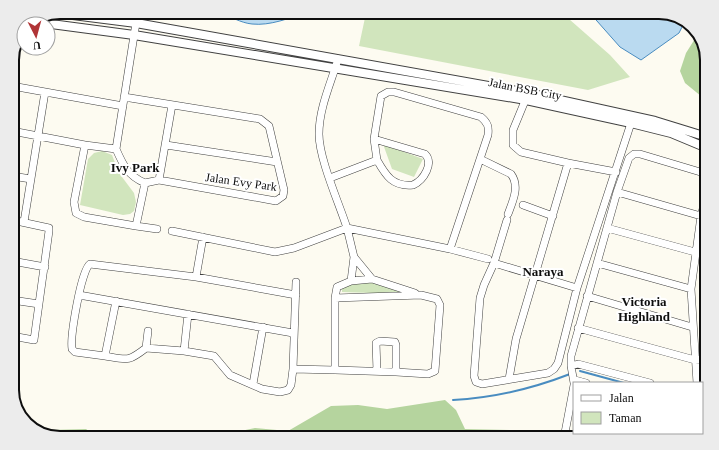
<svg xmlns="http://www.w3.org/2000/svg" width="719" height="450" viewBox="0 0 719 450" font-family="Georgia,serif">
	<rect width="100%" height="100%" fill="#fdfbf1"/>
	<path fill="#d1e5bd" d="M369,12h192l49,43 20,22 -42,13 -229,-44 7,-33z
		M383,144l40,15 -9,18 -22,-8z
		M102,151l10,4 7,18 15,20 2,9 -2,9 -4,3 -7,1 -43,-10 8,-46 6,-6z
		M356,281l19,1 23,6 3,6 -59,-2v-7z"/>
	<path fill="#b5d49e" d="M698,34l9,23v44l-22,-18 -5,-12 6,-18z
		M445,400l11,10 9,19 45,1 6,8h-309l48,-10 33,3 43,-25 27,-1 29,4z
		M30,427l19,3 37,-1 12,9c-18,0 -54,3 -68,-11z"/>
	<path fill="#badaf0" stroke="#498cc0" d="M219,12h88c-17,6 -37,14 -55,12 -11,-1 -23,-8 -33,-12z
		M589,12h70l20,6 4,7 -4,8 -38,27 -21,-13z"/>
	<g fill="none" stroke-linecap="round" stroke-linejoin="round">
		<path stroke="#498cc0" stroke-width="2" d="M580,371l44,12
			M453,400c39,-2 81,-12 117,-26"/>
		<defs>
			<path id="minor" d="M338,59c-7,24 -19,49 -19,75 0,25 20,69 28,94l103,21 38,10
				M12,86l111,20
				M527,96l-14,34v15l8,7 47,11
				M124,97l136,22 9,7 15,64 -1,6 -7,5 -117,-21 -14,3 -9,43 -52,-9 -8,-4 -2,-11 11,-57 31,4 20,-126
				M12,131l73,14
				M374,139l3,21
				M166,145l111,17
				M116,149c7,16 12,27 29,34
				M480,159l31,15c9,12 2,27 -3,40
				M12,176l19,3
				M330,178l47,-18c9,16 16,27 36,25 11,-5 21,-22 12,-31l-51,-15 7,-43 7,-4h6l87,25c7,6 8,10 7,18l-38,114
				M159,180l13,-75
				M617,192l12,-34 5,-4h6l67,20
				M523,205l30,11
				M12,220l37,8v3l-15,109 -22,-4
				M507,220l-13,43 -10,22 -4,13 -6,78 2,6 6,2 66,-11 6,-4 4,-6 19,-75 54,-165
				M24,222l21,-130
				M136,226l21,3
				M607,228l88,24
				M172,231l103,21 19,-4 53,-20 7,29
				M12,261l33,6
				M494,263l83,25
				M597,263l94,26
				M196,277l7,-40
				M372,279l-18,-22 -3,24 -14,6 -2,11v72l61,2v-27l-1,-3 -15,-1 -4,2 1,28
				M351,281l21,-2 43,14
				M79,295l214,38
				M587,296l105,31
				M335,298l86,-3 16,4 3,6 -5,66 -7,3 -32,-2
				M12,300l27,4
				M116,301l-11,55 -30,-4 -3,-3c-2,-12 9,-79 18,-85l106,13 100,18
				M578,328l117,32 12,-1
				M146,348l2,-17
				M184,351l30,5 16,19 32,14 18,3 8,-2 3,-5 2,-16 3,-87
				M105,356c23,4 23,6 41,-8l38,3 4,-37
				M571,366v-10l46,-164 84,24
				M293,369l42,1
				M509,379l7,-40 52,-176 48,9
				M575,380l11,3
				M574,383l-3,-17 7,-2 72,19
				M697,383l-6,-94 10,-73 6,-22
				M253,384l10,-57
				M702,395h4
				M636,433l18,5
				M564,438l10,-53"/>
			<path id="tertiary" d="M57,13l79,10 392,70 127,28 52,16
				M36,22l98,13 392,65 105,23 40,10 36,15"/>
		</defs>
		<use href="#minor" stroke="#414141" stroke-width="8"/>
		<use href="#tertiary" stroke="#414141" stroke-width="10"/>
		<use href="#minor" stroke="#fff" stroke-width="7"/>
		<use href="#tertiary" stroke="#fff" stroke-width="8"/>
	</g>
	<g text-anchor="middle" stroke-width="4" stroke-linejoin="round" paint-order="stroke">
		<g font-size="12" fill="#0e0e0e" stroke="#fff">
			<text transform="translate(525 89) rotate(11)" y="4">Jalan BSB City</text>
			<text transform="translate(241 182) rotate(8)" y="4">Jalan Evy Park</text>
		</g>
		<g font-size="13" font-weight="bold" fill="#0e0e0e" stroke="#fff">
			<text x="135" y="172">Ivy Park</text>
			<text x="543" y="276">Naraya</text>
			<text x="644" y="306">Victoria<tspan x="644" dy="15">Highland</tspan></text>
		</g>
	</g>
	<path d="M0 0H719V450H0ZM60 19H659A41 41 0 0 1 700 60V390A41 41 0 0 1 659 431H60A41 41 0 0 1 19 390V60A41 41 0 0 1 60 19Z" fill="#ececec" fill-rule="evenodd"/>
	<path fill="none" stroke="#0e0e0e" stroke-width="2" d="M60 19H659A41 41 0 0 1 700 60V390A41 41 0 0 1 659 431H60A41 41 0 0 1 19 390V60A41 41 0 0 1 60 19Z"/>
	<rect x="573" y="382" width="130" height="52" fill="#ffffff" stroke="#9f9f9f"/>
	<rect x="581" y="395" width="20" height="6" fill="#ffffff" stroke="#9f9f9f"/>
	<text x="609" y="402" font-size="12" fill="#0e0e0e">Jalan</text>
	<rect x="581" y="412" width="20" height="12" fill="#d1e5bd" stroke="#9f9f9f"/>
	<text x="609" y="422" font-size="12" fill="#0e0e0e">Taman</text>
	<g transform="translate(36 36) rotate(174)"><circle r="19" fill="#ffffff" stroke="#9f9f9f"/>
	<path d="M0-3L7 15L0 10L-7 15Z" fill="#b03436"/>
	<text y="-6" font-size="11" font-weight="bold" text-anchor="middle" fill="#0e0e0e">U</text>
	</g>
</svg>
